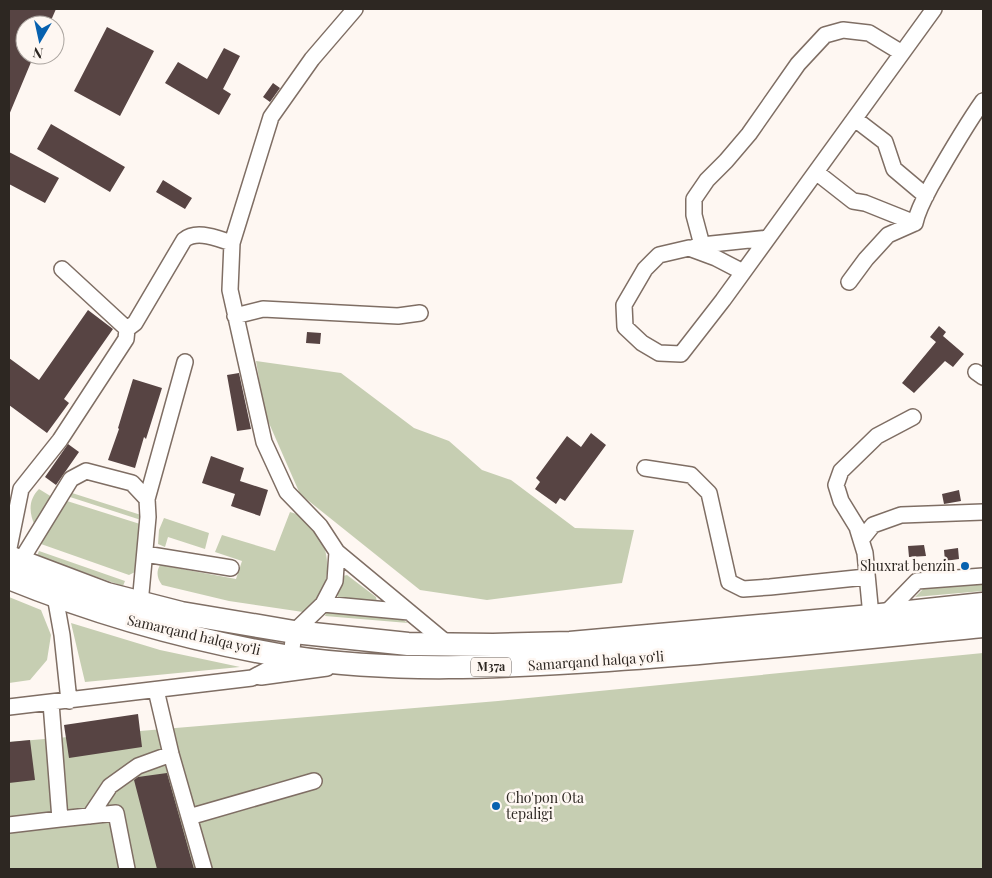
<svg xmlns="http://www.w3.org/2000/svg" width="992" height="878" viewBox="0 0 992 878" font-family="'Playfair Display',serif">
	<rect width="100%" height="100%" fill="#fef7f2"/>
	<path fill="#c6ceb2" d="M256,361l85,12 73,55 35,13 33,29 29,10 64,48 59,2 -12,53 -135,17 -67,-10 -120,-96 -35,-80z
		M39,489l13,8 -17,29c-6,-13 -7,-26 4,-37z
		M72,493l69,22v5l-71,-23z
		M67,501l73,23 -3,47 -8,4 -88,-31z
		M290,512c4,1 10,3 14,5 22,16 30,52 17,75 -4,8 -11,14 -18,20l-74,-11 -67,-16c-5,-7 -6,-13 -2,-20l76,14 6,-18 -27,-9 7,-17 53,16z
		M164,518l45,15 -4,16 -37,-12 -3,10 -7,-3 1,-14z
		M39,551l86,30 -2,5 -86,-30z
		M347,575l29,22 1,6 -39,-5 -1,-5 6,-17z
		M983,583v8l-68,6 9,-9z
		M9,597l32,13 10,25 -4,25 -17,20 -21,3z
		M328,609l67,6 13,8 -83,-7z
		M71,623l89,27 80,17 -155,15z
		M983,653v216h-974v-127l489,-41z"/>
	<path fill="#574443" d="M9,9h47l-7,16h-24v30h9l-25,60z
		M107,27l47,24 -34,65 -46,-25z
		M224,48l16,8 -17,33 8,5 -12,21 -54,-32 13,-21 29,17z
		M273,83l7,5 -10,14 -7,-5z
		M51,124l74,43 -15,25 -73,-43z
		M9,152l50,26 -14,25 -36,-19z
		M163,180l29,18 -7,11 -29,-17z
		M88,310l25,19 -49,70 5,4 -22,30 -38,-28v-47l30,22z
		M939,326l7,6 -3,4 21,18 -11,13 -8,-6 -31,32 -12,-10 34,-41 -6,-5z
		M307,332l14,1 -1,11 -14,-1z
		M239,373l12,56 -14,2 -10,-56z
		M133,379l29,9 -16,51 -2,-2 -9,31 -27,-8 11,-31 -1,-1z
		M591,433l15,12 -41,56 -5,-3 -4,6 -21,-15 5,-7 -4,-4 31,-42 14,11z
		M68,444l11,8 -23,33 -11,-8z
		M211,456l33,12 -4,13 28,9 -8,26 -29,-10 4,-12 -33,-11z
		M959,490l2,11 -17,3 -2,-10z
		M924,545l2,11 -17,1 -1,-11z
		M958,548l1,11 -14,2 -1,-11z
		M138,714l4,33 -73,11 -5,-33z
		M30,740l5,40 -26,3v-41z
		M167,773l13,46 14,50h-37l-23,-89 4,-3z"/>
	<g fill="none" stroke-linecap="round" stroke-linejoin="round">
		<defs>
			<path id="minor" d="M355,9l-43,50 -41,58 -39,126 -2,47 34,152 23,50 33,34 17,26 112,93
				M855,119l30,23 9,27 32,27
				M816,172l37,29 12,2 50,20
				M702,245l-8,-30v-16l13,-19 19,-19 23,-27 49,-70 27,-29 18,-5 26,3 33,20
				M692,248l10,-3 66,-7
				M743,272l-27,-14 -27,-10 -30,7 -14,14 -21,36 1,22 17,16 17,10 22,1 42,-54 211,-291
				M849,282l17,-23 22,-24 27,-12c3,-14 10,-26 17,-39 16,-28 32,-56 51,-83
				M235,316l28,-7 135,7 22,-3
				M127,329l8,-6 49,-83c13,-11 34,-1 48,3
				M976,372l7,5
				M645,468l46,7 18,18 20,89 14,7 27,-2 96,-10
				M147,499l38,-137
				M861,540l12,-15 28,-10 82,-3
				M9,548l12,-59 39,-49 66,-101 1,-10 -65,-60
				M145,554l86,14
				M20,562l51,-83 15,-8 46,12 15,16 1,18 -8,87
				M55,596l7,39 7,66
				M323,604l86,8
				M884,615l33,-34 66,-5
				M871,616l-6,-63 -8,-26 -16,-26 -5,-16 5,-14 36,-35 36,-19
				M261,677l66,-9
				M156,690l15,64 33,115
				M51,703l9,116 56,-6 11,56
				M9,707l243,-29 39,-21 3,-25 29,-28 12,-23 2,-29
				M90,816l20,-30 28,-20 33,-12
				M189,817l125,-36
				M9,825l51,-6"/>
			<path id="highway" d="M9,557l98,37 74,19 113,19 114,12 85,1 77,-2 301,-27 112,-12
				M9,578c91,37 184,63 281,79 105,16 212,10 318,3 125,-8 250,-22 375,-34"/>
		</defs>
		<use href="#minor" stroke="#7f6e64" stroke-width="18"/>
		<use href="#highway" stroke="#7f6e64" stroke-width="25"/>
		<use href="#minor" stroke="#fff" stroke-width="15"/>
		<use href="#highway" stroke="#fff" stroke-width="22"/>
	</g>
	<g fill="#0761af" stroke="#fef7f2" stroke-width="2">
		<circle cx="965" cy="566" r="5"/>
		<circle cx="496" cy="806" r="5"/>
	</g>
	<g text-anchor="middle" stroke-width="5" stroke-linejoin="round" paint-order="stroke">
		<rect fill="#fef7f2" stroke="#6c6560" stroke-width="1" x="471" y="657.5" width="40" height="19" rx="4"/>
		<g font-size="12" font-weight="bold" fill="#2d2722">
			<text x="491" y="671">M37a</text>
		</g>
		<g font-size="14" fill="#2d2722" stroke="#fef7f2" text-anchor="end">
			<text x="955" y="571">Shuxrat benzin</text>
			<text x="506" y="803" text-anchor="start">Cho'pon Ota<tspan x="506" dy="16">tepaligi</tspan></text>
		</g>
		<g font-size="14" fill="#2d2722" stroke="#fef7f2">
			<text transform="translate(194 635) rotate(13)" y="5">Samarqand halqa yoʻli</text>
			<text transform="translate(596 661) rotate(-4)" y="5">Samarqand halqa yoʻli</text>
		</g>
	</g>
	<rect width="992" height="878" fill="none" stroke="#2d2722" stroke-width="20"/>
	<g transform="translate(40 40) rotate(189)"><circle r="24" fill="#fef7f2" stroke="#aaa49f"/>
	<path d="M0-4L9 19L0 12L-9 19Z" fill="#0761af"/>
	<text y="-8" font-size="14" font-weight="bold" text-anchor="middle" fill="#2d2722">N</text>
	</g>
</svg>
